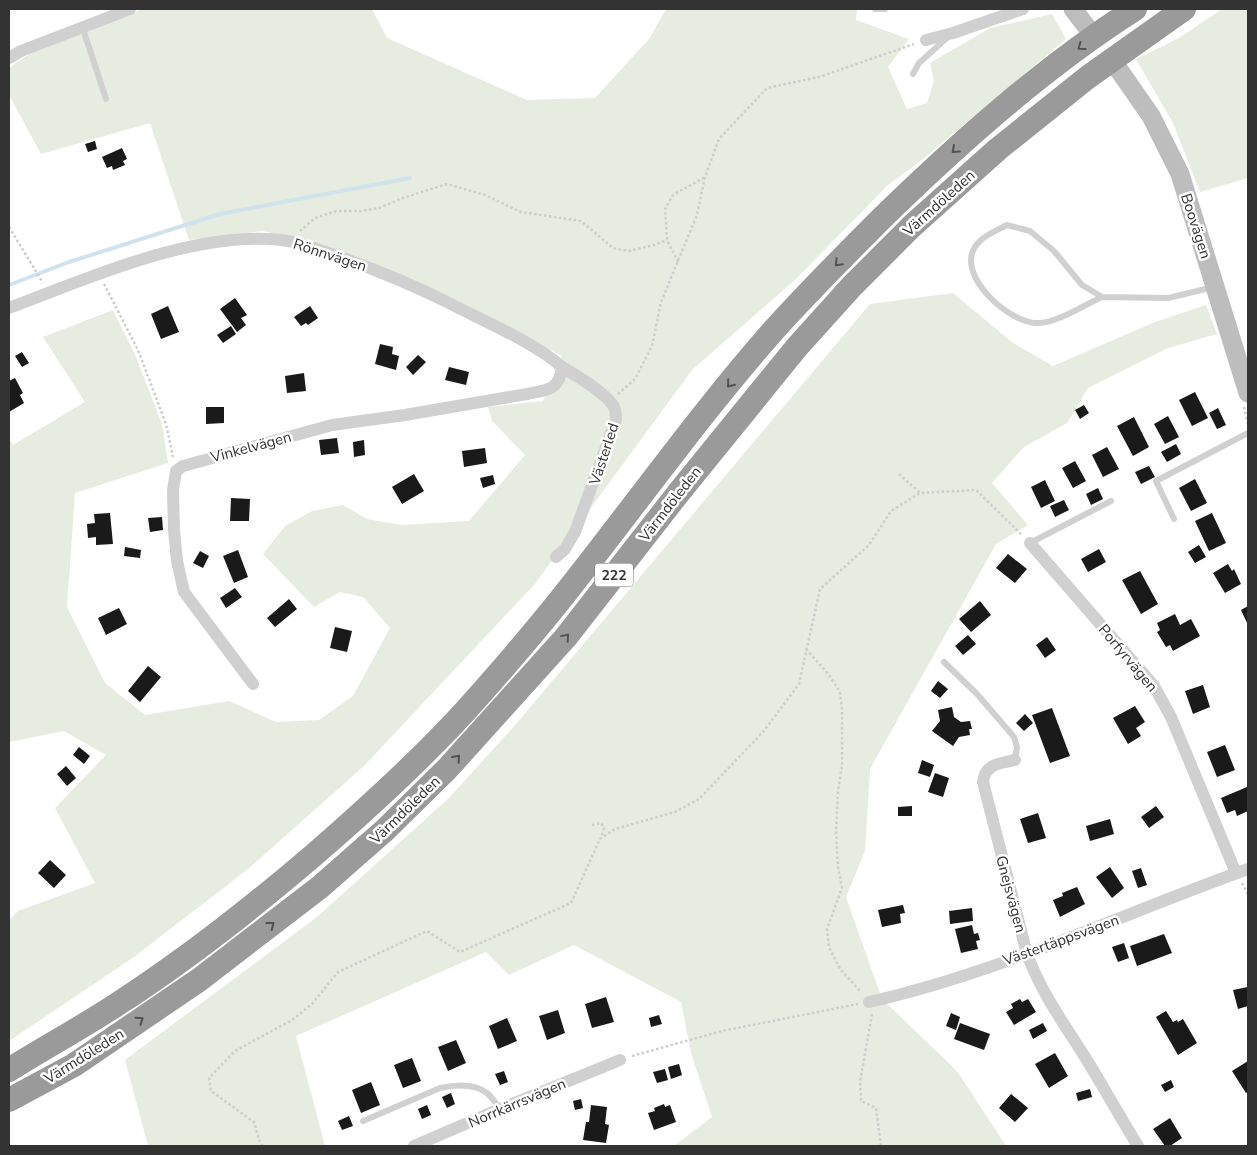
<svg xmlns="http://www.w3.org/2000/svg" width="1257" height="1155" viewBox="0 0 1257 1155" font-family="'Nunito Sans',sans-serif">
	<rect width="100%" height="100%" fill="#fff"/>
	<path fill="#e6ecdf" d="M143,9h229l15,29 140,62 68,-2 54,-59 17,-30h191l-1,11 53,19 -21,28 19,42 20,-6 7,-22 -4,-18 60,-35 62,-14 14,25 -143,120 -35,26 -93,95 -103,90 -157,214 -171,182 -116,103 -114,88 -125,84v-121l9,-9 77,-28 -40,-75 51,-53 -42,-24 -55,11v-303l4,6 72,-43 -42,-65 70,-27 23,47 26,67 6,39 -93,30 -8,114 38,76 40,32 84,-14 47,21 43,-2 34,-24 37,-68 -27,-31 -23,-5 -26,15 -51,-53 22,-28 27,-15 31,-6 24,14 34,6 68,-4 56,-66 -33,-34 -4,-14 55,-6 19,-45 -139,-71 -110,-44 -51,-10 -73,9 -39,-117 -109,31 -32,-59v-27l22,-15z
		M1222,9h26v169l-48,14 -27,-69 -37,-64 43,-21z
		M953,293l60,50 40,23 102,-44 51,-17 11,29 -49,14 -80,40 -21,35 -43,24 -32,36 36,42 -32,19 -126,225 -5,82 -19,46 36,102 75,72 49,75h-332l38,-29 -21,-64 -10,-51 -107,-57 -65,30 -23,-23 -190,84 29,110h-177l-23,-86 192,-143 132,-119 68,-75 353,-419z"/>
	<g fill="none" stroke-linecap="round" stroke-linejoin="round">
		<path stroke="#cfe2ee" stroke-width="4" d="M9,285l60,-23 151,-48 190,-36"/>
	</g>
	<path fill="#1a1a1a" d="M95,141l2,8 -9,3 -3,-8z
		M122,148l5,11 -4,2 2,4 -12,5 -1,-4 -5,2 -5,-11z
		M235,298l12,17 -6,3 5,7 -9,7 -17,-23z
		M168,306l11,26 -18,7 -10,-25z
		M310,306l8,12 -10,7 -2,-2 -5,3 -7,-9z
		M231,326l5,8 -13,9 -6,-8z
		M380,344l13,3 -1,7 7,2 -3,14 -21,-6z
		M22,352l7,11 -7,4 -7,-11z
		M418,355l8,7 -13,13 -7,-8z
		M449,367l20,5 -3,13 -21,-5z
		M304,373l2,18 -19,2 -2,-17z
		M15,378l8,15 -3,2 4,8 -15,9v-31z
		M1195,392l13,26 -16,8 -13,-26z
		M1084,405l5,8 -9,6 -5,-9z
		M206,407h18v16l-18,1z
		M1218,408l8,17 -9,4 -8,-16z
		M1168,416l11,21 -14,7 -11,-20z
		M1134,417l15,30 -16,9 -16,-30z
		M337,438l2,15 -18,2 -2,-15z
		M364,440l1,15 -11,2 -1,-15z
		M1176,444l5,10 -14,8 -6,-10z
		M1107,447l12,22 -16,8 -11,-22z
		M485,448l2,15 -23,4 -2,-16z
		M1075,461l11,20 -13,7 -11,-20z
		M1149,466l6,11 -14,7 -6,-12z
		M414,474l10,17 -22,13 -10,-17z
		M493,475l2,9 -12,4 -3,-10z
		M1195,479l12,24 -16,8 -12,-23z
		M1045,480l10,21 -14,7 -10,-21z
		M1098,488l5,11 -12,6 -5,-11z
		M231,498l19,1 -1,22h-19z
		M1064,500l5,10 -14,7 -5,-11z
		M110,513l3,31 -17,1v-8l-8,1 -1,-14 8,-1 -1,-9z
		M1212,513l14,30 -17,8 -14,-30z
		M162,517l1,13 -13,2 -2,-14z
		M1199,545l7,12 -11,6 -7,-11z
		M125,547l16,3 -1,8 -16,-2z
		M1099,549l7,13 -18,10 -7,-13z
		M238,550l10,27 -14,6 -11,-27z
		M200,551l9,5 -6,12 -10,-5z
		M1008,554l19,15 -12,14 -19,-15z
		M1228,564l4,7 2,-2 7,15 -16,9 -12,-20z
		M1140,571l18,33 -17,10 -19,-34z
		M235,588l7,9 -16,11 -6,-10z
		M289,599l8,10 -22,18 -8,-9z
		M980,601l11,14 -20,17 -12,-13z
		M1248,606v19l-7,-15z
		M119,608l8,16 -21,11 -8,-17z
		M1175,614l5,11 11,-6 9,17 -27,15 -3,-6 -4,2 -9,-15 3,-2 -3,-7z
		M335,627l17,4 -5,21 -17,-4z
		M968,635l8,9 -13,11 -8,-9z
		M1047,637l9,13 -11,8 -9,-13z
		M148,666l13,11 -21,25 -12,-11z
		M938,681l10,8 -8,9 -9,-7z
		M1203,685l7,22 -17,7 -8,-23z
		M1135,706l10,16 -9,6 5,8 -13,8 -15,-26z
		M952,707l2,10 7,5 9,-1 2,8h-3l1,6 -11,2 -6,9 -21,-15 8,-10 -2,-11z
		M1052,708l18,48 -20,7 -18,-48z
		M1025,714l8,9 -9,8 -8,-8z
		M1225,745l10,25 -18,7 -10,-25z
		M79,747l11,9 -6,8 -11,-9z
		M922,760l12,5 -4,12 -12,-4z
		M66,766l10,12 -9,8 -10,-12z
		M935,773l14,5 -6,19 -15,-5z
		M1247,787l1,24 -11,5 -2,-6 -8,3 -6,-15z
		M912,806v10h-14v-9z
		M1156,806l8,11 -15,11 -8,-11z
		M1038,813l8,25 -18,5 -8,-24z
		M1110,819l4,15 -24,7 -4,-15z
		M50,860l16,15 -12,13 -16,-15z
		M1110,867l14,21 -12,10 -16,-21z
		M1141,868l6,17 -9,3 -6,-17z
		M1077,887l8,17 -25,13 -7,-17 10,-4 -1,-3z
		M903,905l2,8 -5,1 1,9 -19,4 -4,-17z
		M972,908l1,13 -23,3 -1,-13z
		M972,925l2,9 4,-1 2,7 -4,1 2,8 -17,4 -6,-24z
		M1164,934l8,19 -35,13 -7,-20z
		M1124,943l5,15 -11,4 -6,-15z
		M1248,987v19l-10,3 -5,-19z
		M606,997l8,25 -22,6 -7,-24z
		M1020,999l2,3 6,-3 8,13 -22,13 -8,-13 7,-4 -2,-4z
		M558,1010l7,23 -18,7 -8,-24z
		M1166,1011l7,11 4,-2 1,2 5,-3 14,24 -19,12 -22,-38z
		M951,1013l9,4 -4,13 -10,-4z
		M659,1015l3,9 -11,3 -2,-9z
		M507,1018l10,23 -19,8 -9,-23z
		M960,1023l30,11 -6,16 -30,-11z
		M1043,1023l4,8 -14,8 -4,-9z
		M456,1040l10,23 -18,8 -10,-24z
		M1055,1053l13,23 -19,12 -14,-24z
		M412,1058l9,23 -18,7 -9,-23z
		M1248,1061v31l-2,1 -14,-22z
		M679,1064l3,11 -11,4 -3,-12z
		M665,1069l3,11 -11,3 -4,-11z
		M504,1071l4,11 -8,3 -5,-11z
		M1171,1080l3,7 -9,5 -4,-7z
		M371,1082l9,23 -19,8 -9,-23z
		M1090,1089l2,8 -14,4 -2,-8z
		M451,1093l4,11 -8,4 -5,-11z
		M1011,1094l17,14 -13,14 -16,-14z
		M581,1099l2,9 -8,2 -2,-9z
		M664,1104l1,3 5,-2 6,17 -22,8 -6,-17 7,-2 -1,-3z
		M427,1105l4,10 -9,4 -4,-10z
		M591,1105l16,2 -2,17 4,1 -3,18 -23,-3 3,-18h3z
		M349,1116l4,10 -11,4 -4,-9z
		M1170,1118l12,20 -12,8h-5l-12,-17z"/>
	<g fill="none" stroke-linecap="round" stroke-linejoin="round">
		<path stroke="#cdcdcd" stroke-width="2.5" stroke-dasharray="2.5 2.5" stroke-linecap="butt" d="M9,227l34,56
			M300,231l15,-13 21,-7h25l18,-3 24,-10 44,-14 38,11 36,17 60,9 32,27 15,3 26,-6 13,-5
			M678,262l-11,-22 -2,-31 8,-14 32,-18
			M104,284l34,66 28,74 7,33
			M618,394l17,-15 17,-33 9,-44 36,-87 8,-38 14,-38 48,-51 52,-11 95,-33
			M1244,407l4,17
			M899,474l21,19
			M806,649l23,26 11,17 2,17v57l-4,25 -2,40 2,36 4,21 -15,41 2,18 11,22 21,23
			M592,825l9,-2 3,5 -3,10
			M1242,883l6,11
			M872,1014l-12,68 1,19 15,7 5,38
			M632,1056l90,-25 136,-27
			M263,1146l-3,-3 -6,-21 -43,-31 -2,-13 26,-27 57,-31 20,-16 26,-32 89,-41 33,21 111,-49 29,-64 15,-10 60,-17 24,-13 64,-67 36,-48 21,-95 49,-44 22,-34 29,-18 56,-3 46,45"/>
		<path stroke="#d0d0d0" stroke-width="6" d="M875,9h10
			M82,26l24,73
			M913,74l6,-11 29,-26
			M1102,297c-18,8 -45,26 -64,26 -28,1 -82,-47 -63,-76 7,-11 21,-16 32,-22l23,6 24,20 28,34 20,12 66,1 46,-11
			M1174,519l-18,-38 92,-48
			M1030,543l81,-42
			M944,662l33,32 37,43 3,10 -2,13
			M363,1121l77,-33c14,-3 34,-5 47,5 5,4 9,11 13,16"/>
		<path stroke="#d0d0d0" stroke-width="12" d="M926,40l27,-7 70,-24
			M9,58l12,-7 109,-42
			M9,308c77,-29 178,-74 261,-69 26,1 49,11 73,19 36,13 70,27 104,44 36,19 85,39 115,65 -2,23 -15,23 -35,27l-122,21 -73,10 -149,41 -7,5 -3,19 1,40 3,31 7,31 69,92
			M1030,543l124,143 17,31 65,156
			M556,557l9,-8 10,-17 41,-112c0,-5 0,-10 -3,-15 -10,-14 -36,-29 -51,-38
			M1015,760c-15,3 -30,4 -32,22l44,172c14,38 37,70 58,103 18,29 35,60 53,89
			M869,1002c132,-30 253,-88 379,-133
			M414,1146l86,-37 120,-49"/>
		<path stroke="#bdbdbd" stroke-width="19" d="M1073,9l13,17
			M1119,70l32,46 29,58 68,219"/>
		<path stroke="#9a9a9a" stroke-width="24" d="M9,1070c35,-22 72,-42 107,-65 70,-45 136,-97 199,-151 53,-46 106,-94 153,-146 33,-37 66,-75 96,-113 70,-88 135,-180 209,-264 35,-39 72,-76 109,-113 78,-76 161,-150 253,-209
			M9,1100l65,-35 125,-85 121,-93 65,-57 62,-61 119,-132 114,-146 117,-144 55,-61 60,-60 86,-77 90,-72 96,-68"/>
	</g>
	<defs><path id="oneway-chevron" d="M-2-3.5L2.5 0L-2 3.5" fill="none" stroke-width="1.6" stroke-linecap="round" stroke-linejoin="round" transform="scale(1.25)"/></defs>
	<g stroke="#525252">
		<use href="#oneway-chevron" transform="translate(1081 47) rotate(144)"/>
		<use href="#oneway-chevron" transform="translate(955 150) rotate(138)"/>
		<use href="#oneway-chevron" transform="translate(838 263) rotate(134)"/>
		<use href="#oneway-chevron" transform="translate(730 384) rotate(129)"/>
		<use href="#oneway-chevron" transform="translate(566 637) rotate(-50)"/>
		<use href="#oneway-chevron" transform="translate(457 758) rotate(-48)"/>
		<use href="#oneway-chevron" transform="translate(271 925) rotate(-38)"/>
		<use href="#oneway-chevron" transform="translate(140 1020) rotate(-34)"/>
	</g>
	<g text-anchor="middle" stroke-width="5" stroke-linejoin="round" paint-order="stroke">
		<rect fill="#fff" stroke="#707070" stroke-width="1" x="595" y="563.5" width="38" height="23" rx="4"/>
		<g font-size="14" font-weight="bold" fill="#333">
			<text x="614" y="580">222</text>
		</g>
		<g font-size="15" fill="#333" stroke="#fff">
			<text transform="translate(939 203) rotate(-42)" y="5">Värmdöleden</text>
			<text transform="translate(1196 226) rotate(72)" y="5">Boovägen</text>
			<text transform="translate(330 255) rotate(18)" y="5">Rönnvägen</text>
			<text transform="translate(251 447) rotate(-15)" y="5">Vinkelvägen</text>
			<text transform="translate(604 454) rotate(-72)" y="5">Västerled</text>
			<text transform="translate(670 504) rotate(-52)" y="5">Värmdöleden</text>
			<text transform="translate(1128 658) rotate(50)" y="5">Porfyrvägen</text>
			<text transform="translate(405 810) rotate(-44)" y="5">Värmdöleden</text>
			<text transform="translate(1011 894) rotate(75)" y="5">Gnejsvägen</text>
			<text transform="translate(1061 940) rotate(-20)" y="5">Västertäppsvägen</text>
			<text transform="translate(84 1056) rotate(-32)" y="5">Värmdöleden</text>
			<text transform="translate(517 1103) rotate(-23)" y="5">Norrkärrsvägen</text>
		</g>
	</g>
	<rect width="1257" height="1155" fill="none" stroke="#333333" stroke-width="20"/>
</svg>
